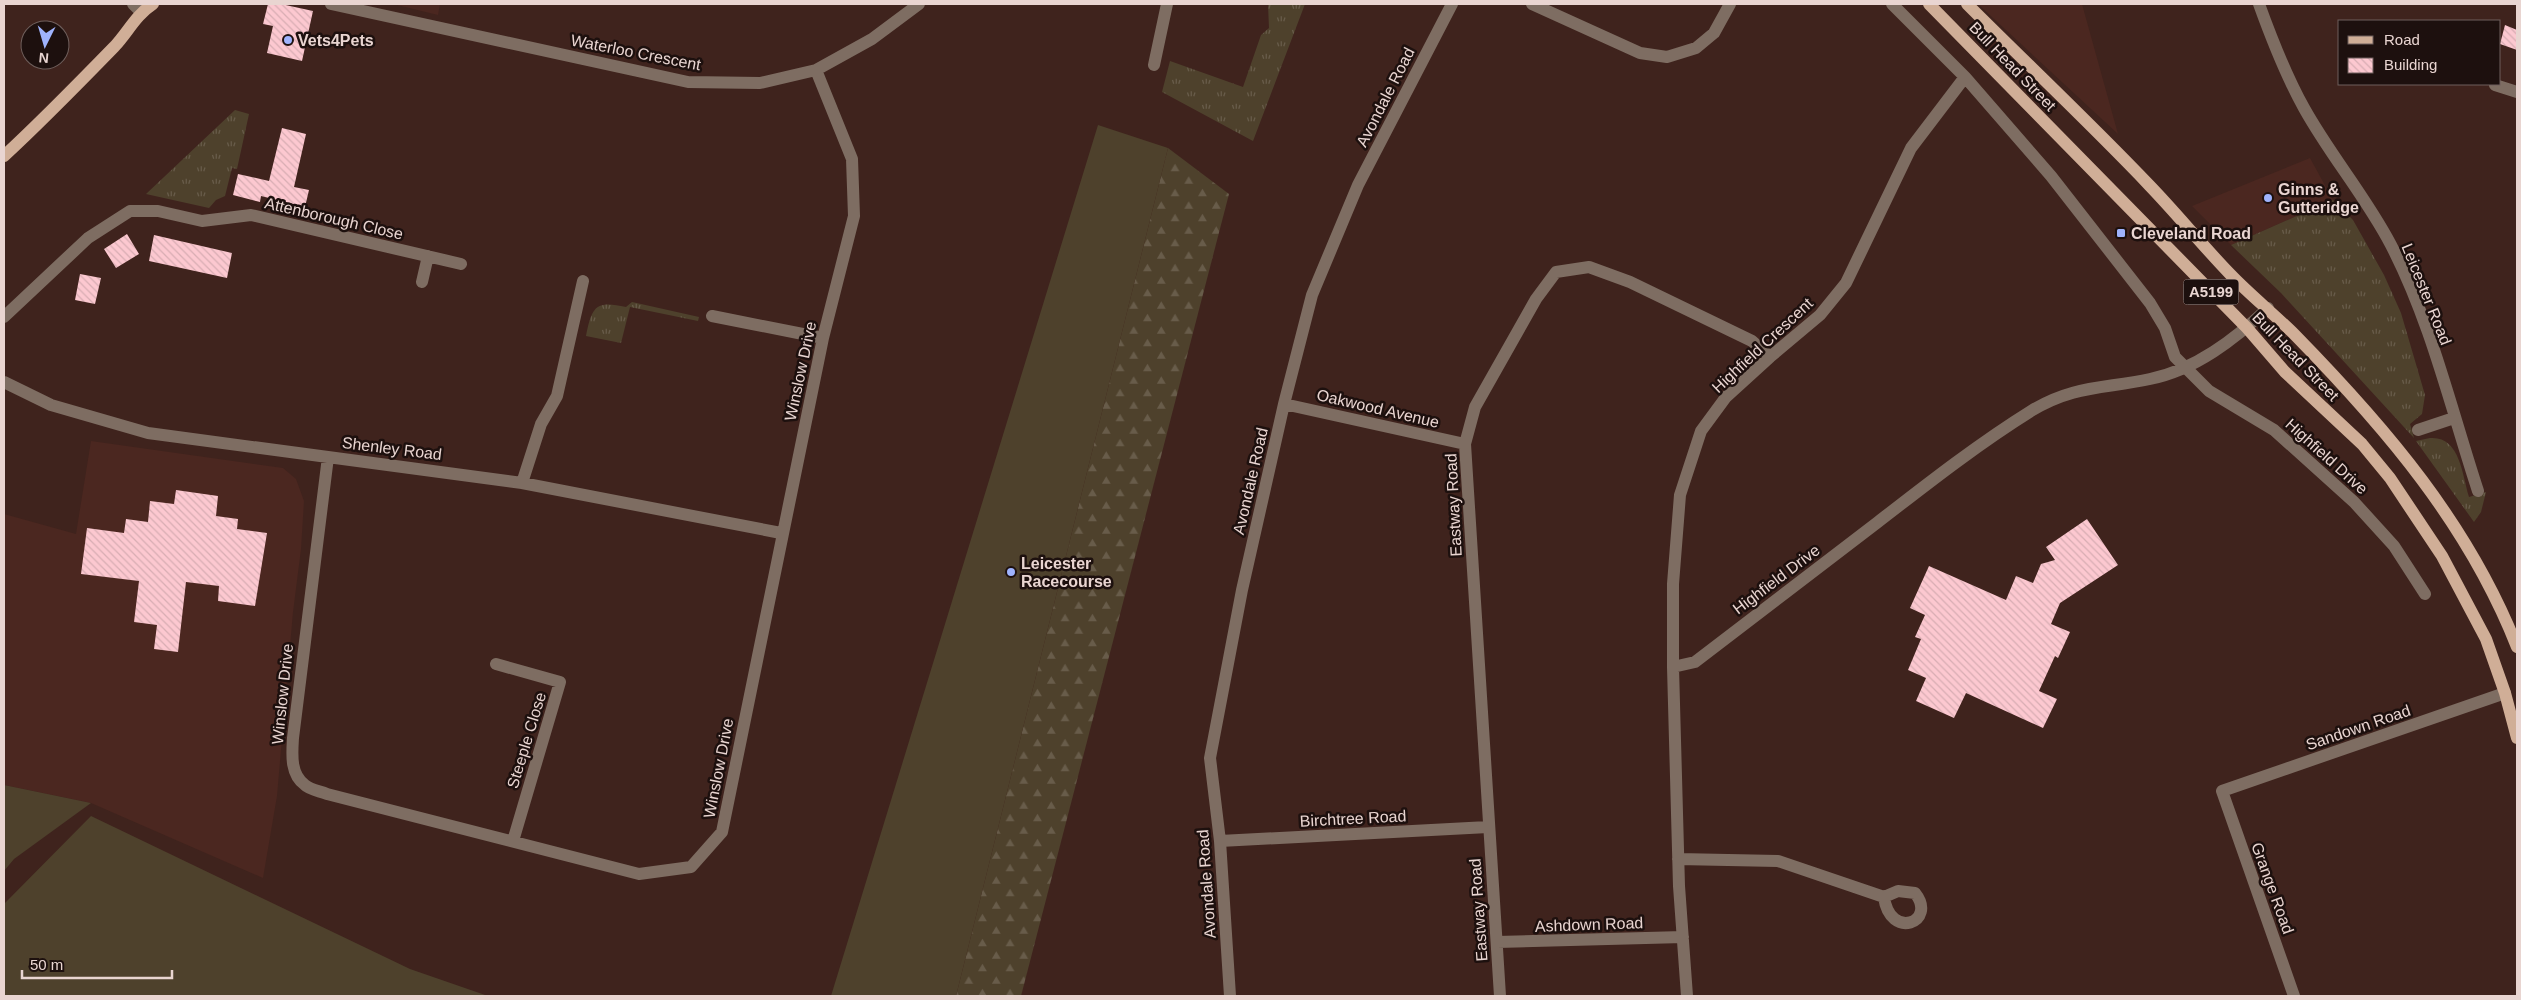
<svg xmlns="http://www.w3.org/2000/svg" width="2521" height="1000" viewBox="0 0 2521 1000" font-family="Arial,sans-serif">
	<defs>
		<pattern id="grass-tufts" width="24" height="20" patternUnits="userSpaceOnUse" patternTransform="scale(1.25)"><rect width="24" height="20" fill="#4e412c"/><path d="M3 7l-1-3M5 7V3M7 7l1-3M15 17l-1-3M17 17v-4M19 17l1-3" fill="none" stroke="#685c4a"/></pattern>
		<pattern id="forest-firs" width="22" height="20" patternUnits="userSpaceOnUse" patternTransform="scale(1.25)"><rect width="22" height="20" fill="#4e412c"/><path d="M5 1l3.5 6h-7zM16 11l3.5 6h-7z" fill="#685c4a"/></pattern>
		<pattern id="building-back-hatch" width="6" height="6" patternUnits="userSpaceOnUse" patternTransform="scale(1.25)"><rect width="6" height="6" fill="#fcc8d0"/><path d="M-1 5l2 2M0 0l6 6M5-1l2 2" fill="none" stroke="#d8adb3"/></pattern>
	</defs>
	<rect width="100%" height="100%" fill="#3f231d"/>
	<path fill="#4b2720" d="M393,4h47l-2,11z
		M1978,4h104l36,130z
		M2310,158l23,42 -102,45 -39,-39z
		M91,441l192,27 13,11 8,22 -3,48 -8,63 -16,184 -14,82 -172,-75 -87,-18v-271l72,20z"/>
	<path fill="url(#grass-tufts)" d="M1268,4h37l-52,137 -91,-49 8,-31 73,26 18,-52 8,-7z
		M235,110l14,4 -12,55 -5,-1 -7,28 -9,4 -7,8 -63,-14z
		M2333,200l20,20 31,55 17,38 24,82 -3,19 -12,10 4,14 -133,-145 -50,-48z
		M632,302l67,15 -1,4 -68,-14 -9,36 -35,-7c6,-29 9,-36 40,-29z
		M2430,438c30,-2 32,36 39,59l17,-5 -5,20 -7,10 -58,-81z"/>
	<path fill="url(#forest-firs)" d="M1168,148l61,46 -208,802h-65z"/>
	<path fill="#4e412c" d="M1098,125l70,23 -212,848h-125z
		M4,785l87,18 -77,56 -10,12z
		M91,816l319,153 78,27h-484v-92z"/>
	<path fill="url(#building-back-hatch)" d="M268,4h13l32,7 -11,50 -35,-8 6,-27 -10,-2z
		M2505,25l12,5v20l-17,-6z
		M282,128l24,6 -12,53 15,3 -4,17 -44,-11 -1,6 -27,-7 5,-21 31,7z
		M127,234l12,20 -23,14 -12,-19z
		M154,235l78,18 -5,25 -78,-17z
		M80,274l21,4 -6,26 -20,-4z
		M176,490l42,6 -2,20 22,3 -1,10 30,4 -12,73 -37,-5 1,-15 -33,-4 -8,70 -24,-3 3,-24 -23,-3 5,-41 -58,-7 6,-46 37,5 2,-14 22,3 2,-21 24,3z
		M2087,519l31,46 -58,38 -9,21 19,8 -12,26 -3,-2 -16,35 18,8 -14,29 -77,-35 -12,25 -38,-17 10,-23 -18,-8 13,-31 -6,-2 10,-22 -15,-7 19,-42 77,34 10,-24 17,7 8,-19 14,-4 -9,-13z"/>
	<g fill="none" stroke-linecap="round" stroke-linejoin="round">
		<path stroke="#7e6d62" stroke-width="12" d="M133,4l8,8
			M331,4l357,78 72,1 56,-13 56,-31 47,-35
			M1532,4l108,49 27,4 29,-9 18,-15 16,-29
			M1892,4l73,73 86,99 99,127 15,25 10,29 34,34 65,39 80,72 40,44 31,48
			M2259,4c13,36 26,70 45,104 26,47 62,89 87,137 40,77 60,164 87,246
			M1154,65l13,-61
			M2495,85l22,7
			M422,282l6,-26
			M712,316l111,22
			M4,317l84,-79 42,-27h28l44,10 49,-6 210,49
			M4,382l47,23 97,28 374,50 259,50
			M1284,404l181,40
			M2418,430l36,-12
			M328,457l-35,281c-1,16 -3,36 12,47 5,5 15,6 22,9l312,80 52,-7 31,-35 101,-494 31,-122 -2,-57 -36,-89
			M522,483l19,-59 16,-28 26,-115
			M496,664l64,18 -47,159
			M1673,667v-83l7,-89 21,-64 25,-34 44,-40 50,-42 26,-32 65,-135 54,-71
			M1220,841l268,-14
			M1678,859l100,2 106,36c6,44 54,25 31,-4l-17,-2 -14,6
			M1497,942l186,-5
			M1230,996l-10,-155 -10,-83 32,-168 42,-186 28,-109 46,-110 94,-181
			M1500,996l-35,-552 10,-37 61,-108 20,-27 33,-5 41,15 122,59 18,16
			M1687,996l-8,-110 -6,-219 22,-5c61,-47 122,-93 183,-140 49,-38 100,-78 153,-111 43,-26 73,-22 119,-32 45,-9 85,-40 118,-71
			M2294,996l-72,-205 283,-98"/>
		<path stroke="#d0ae97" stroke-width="12" d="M1929,4l318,324 38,44 77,72 28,34 52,78 44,83 19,54 12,45
			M1967,4c60,60 123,119 182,181 28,29 53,60 81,89 20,21 44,40 65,61 91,93 174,190 222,312
			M4,156c38,-35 74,-72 111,-110 13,-14 21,-31 38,-42"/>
	</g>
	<g fill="#9fb3fd" stroke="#1d100e" stroke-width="2">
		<circle cx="288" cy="40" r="5"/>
		<circle cx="2268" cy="198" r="5"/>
		<rect x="2116" y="228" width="10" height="10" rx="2.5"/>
		<circle cx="1011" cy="572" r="5"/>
	</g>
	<g text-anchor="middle" stroke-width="5" stroke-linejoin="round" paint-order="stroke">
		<rect fill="#1d100e" stroke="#ac9a96" stroke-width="1" x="2183.5" y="279.5" width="55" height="25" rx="4"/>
		<g font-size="15" font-weight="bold" fill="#e9d5d1">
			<text x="2211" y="297">A5199</text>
		</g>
		<g font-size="16" font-weight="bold" fill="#e9d5d1" stroke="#1d100e" text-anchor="start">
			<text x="298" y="46">Vets4Pets</text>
			<text x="2278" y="195">Ginns &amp;<tspan x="2278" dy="18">Gutteridge</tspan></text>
			<text x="2131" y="239">Cleveland Road</text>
			<text x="1021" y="569">Leicester<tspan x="1021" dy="18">Racecourse</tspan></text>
		</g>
		<g font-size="16" fill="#e9d5d1" stroke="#1d100e">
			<text transform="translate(636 52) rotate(11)" y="6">Waterloo Crescent</text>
			<text transform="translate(2013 66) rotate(46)" y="6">Bull Head Street</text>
			<text transform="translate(1385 97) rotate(-63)" y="6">Avondale Road</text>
			<text transform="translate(334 218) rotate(13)" y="6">Attenborough Close</text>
			<text transform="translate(2427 294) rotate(68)" y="6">Leicester Road</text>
			<text transform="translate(1762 345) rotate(-43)" y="6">Highfield Crescent</text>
			<text transform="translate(2296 356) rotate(46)" y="6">Bull Head Street</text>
			<text transform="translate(800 371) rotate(-78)" y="6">Winslow Drive</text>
			<text transform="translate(1378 408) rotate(13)" y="6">Oakwood Avenue</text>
			<text transform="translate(392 448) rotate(7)" y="6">Shenley Road</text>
			<text transform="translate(2327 456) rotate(42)" y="6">Highfield Drive</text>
			<text transform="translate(1250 481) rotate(-77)" y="6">Avondale Road</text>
			<text transform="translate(1453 505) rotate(-93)" y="6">Eastway Road</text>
			<text transform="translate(1776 579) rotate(-37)" y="6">Highfield Drive</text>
			<text transform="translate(282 694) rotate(-84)" y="6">Winslow Drive</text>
			<text transform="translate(2358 727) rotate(-19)" y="6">Sandown Road</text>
			<text transform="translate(526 740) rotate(-73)" y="6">Steeple Close</text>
			<text transform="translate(718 768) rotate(-79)" y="6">Winslow Drive</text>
			<text transform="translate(1353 818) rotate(-3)" y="6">Birchtree Road</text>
			<text transform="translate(1206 884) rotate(-94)" y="6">Avondale Road</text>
			<text transform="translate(2273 888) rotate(70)" y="6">Grange Road</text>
			<text transform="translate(1478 910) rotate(-94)" y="6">Eastway Road</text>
			<text transform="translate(1589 924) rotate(-2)" y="6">Ashdown Road</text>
		</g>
	</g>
	<rect width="2521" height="1000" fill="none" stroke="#e9d5d1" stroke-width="10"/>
	<rect x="2338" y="20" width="162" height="65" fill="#1d100e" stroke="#6f5f5c"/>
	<rect x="2348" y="36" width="25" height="8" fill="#d0ae97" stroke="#6f5f5c"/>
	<text x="2384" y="45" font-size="15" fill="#e9d5d1">Road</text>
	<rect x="2348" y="58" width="25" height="15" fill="url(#building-back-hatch)" stroke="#6f5f5c"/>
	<text x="2384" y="70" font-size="15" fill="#e9d5d1">Building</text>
	<g transform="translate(45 45) rotate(185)"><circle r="24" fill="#1d100e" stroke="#6f5f5c"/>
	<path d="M0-4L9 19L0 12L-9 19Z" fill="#9fb3fd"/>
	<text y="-8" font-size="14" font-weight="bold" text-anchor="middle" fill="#e9d5d1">N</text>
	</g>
	<path d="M22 970v8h150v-8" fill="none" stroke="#e9d5d1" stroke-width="2.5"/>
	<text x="30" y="970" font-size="15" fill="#e9d5d1" stroke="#1d100e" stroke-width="4" paint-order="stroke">50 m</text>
</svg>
